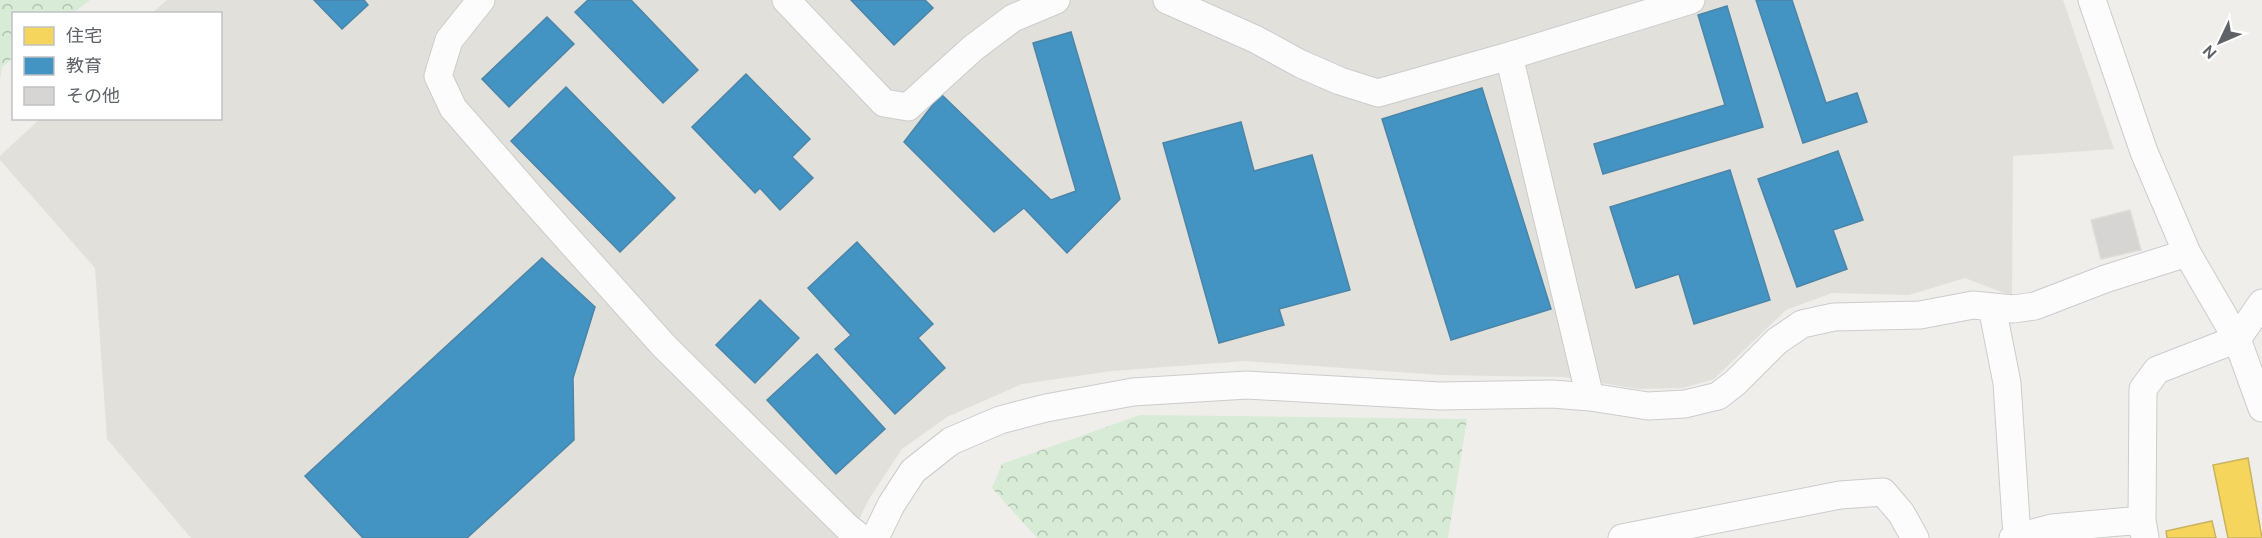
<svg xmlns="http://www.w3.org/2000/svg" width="2262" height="538" viewBox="0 0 2262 538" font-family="Ubuntu,'Noto Sans JP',sans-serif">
	<defs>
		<pattern id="forest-crowns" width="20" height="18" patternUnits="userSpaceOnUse" patternTransform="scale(1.5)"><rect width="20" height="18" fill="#d8ebd6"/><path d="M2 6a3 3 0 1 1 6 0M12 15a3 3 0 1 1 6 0" fill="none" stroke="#b2c2b1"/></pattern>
	</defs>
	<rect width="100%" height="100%" fill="#efeeea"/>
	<path fill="#e2e0da" d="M167,0h1896l51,149 -101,7 -1,140 -47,-18 -56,17 -77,-2 -46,17 -72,69 -31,9 -44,1 -76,-12 -123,-2 -195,-14 -133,10 -90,13 -75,33 -45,32 -33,50 -19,39h-659l-84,-99 -12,-171 -95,-108v-4l40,-37 180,-1v-104l-68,-1z"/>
	<path fill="url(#forest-crowns)" d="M0,0h90l-17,13 -59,1 -1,44 -11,9 -2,12z
		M1140,415l327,4 -19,119h-411l-45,-50 10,-24z"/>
	<path fill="#f6d55c" stroke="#c9b360" stroke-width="1.5" d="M2248,458l14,80h-34l-15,-73z
		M2212,521l4,17h-49l-1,-7z"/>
	<path fill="#4393c3" stroke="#4b85a8" stroke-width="1.5" d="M314,0h50l4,5 -26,24z
		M588,0h43l67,70 -35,33 -88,-91z
		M851,0h74l8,8 -39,37z
		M1756,0h36l34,103 31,-10 10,29 -64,21z
		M1727,6l36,121 -160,47 -9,-30 131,-39 -27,-90z
		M547,17l27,27 -65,63 -27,-28z
		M1071,32l49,167 -53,54 -43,-45 -30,24 -90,-90 37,-48 110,106 25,-9 -43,-148z
		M746,74l64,65 -18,18 21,21 -33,32 -20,-22 -5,5 -63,-66z
		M566,87l109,111 -55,54 -109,-111z
		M1482,88l69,221 -100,31 -69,-221z
		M1241,122l13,49 58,-16 38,135 -71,19 5,16 -65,18 -56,-200z
		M1838,151l25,69 -30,10 14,39 -50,18 -39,-108z
		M1730,170l40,130 -76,24 -15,-50 -43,14 -26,-81z
		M857,242l76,82 -15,14 27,30 -50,46 -60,-65 16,-14 -43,-47z
		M542,258l53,49 -22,71 1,62 -107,98h-104l-58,-62z
		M760,300l39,38 -44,45 -39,-38z
		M817,354l68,75 -49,45 -69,-74z"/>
	<path fill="#d6d5d3" stroke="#deddd9" stroke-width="1.5" d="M2130,210l11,40 -40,9 -10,-39z"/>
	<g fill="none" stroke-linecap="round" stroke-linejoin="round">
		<defs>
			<path id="minor" d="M481,0l-32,40 -11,36 15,32 82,94 129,144 183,181 14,11
				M786,0l98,103 24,4 65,-59 40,-30 43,-18
				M1167,0l88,39 46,25 39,17 38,12 131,-37 182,-56
				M2092,0l52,152 43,101 50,86 25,69
				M1509,56l81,341
				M1992,307l15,76 10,154
				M875,538l16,-33 22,-34 38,-30 49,-21 46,-12 87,-16 114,-7 193,11 112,-2 38,3 58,9 37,-2 33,-8 18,-14 41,-41 25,-17 32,-7 86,-2 53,-10 40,4 22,-3 70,-27 82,-26
				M1622,538l218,-43 43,-3 18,21 14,25
				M2013,538l39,-10 90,-8
				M2145,538l-3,-18 1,-131 14,-19 80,-31 25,-36"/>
		</defs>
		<use href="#minor" stroke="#cbcccc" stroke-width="29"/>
		<use href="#minor" stroke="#fdfcfc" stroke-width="27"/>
	</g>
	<rect x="12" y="12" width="210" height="108" fill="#ffffff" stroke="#bfc1c3" stroke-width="1.5"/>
	<rect x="24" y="27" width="30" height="18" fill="#f6d55c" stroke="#bfc1c3" stroke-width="1.5"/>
	<text x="66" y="42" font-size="18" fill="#5f6368">住宅</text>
	<rect x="24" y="57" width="30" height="18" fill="#4393c3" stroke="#bfc1c3" stroke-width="1.5"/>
	<text x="66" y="72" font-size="18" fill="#5f6368">教育</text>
	<rect x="24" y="87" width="30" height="18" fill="#d6d5d3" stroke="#bfc1c3" stroke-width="1.5"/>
	<text x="66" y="102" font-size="18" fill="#5f6368">その他</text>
	<g transform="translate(2220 42) rotate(226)" stroke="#ffffff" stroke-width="4.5" paint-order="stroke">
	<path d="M0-4.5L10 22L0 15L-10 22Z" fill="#5f6368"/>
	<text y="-9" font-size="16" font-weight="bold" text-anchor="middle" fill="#5f6368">N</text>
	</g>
</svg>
